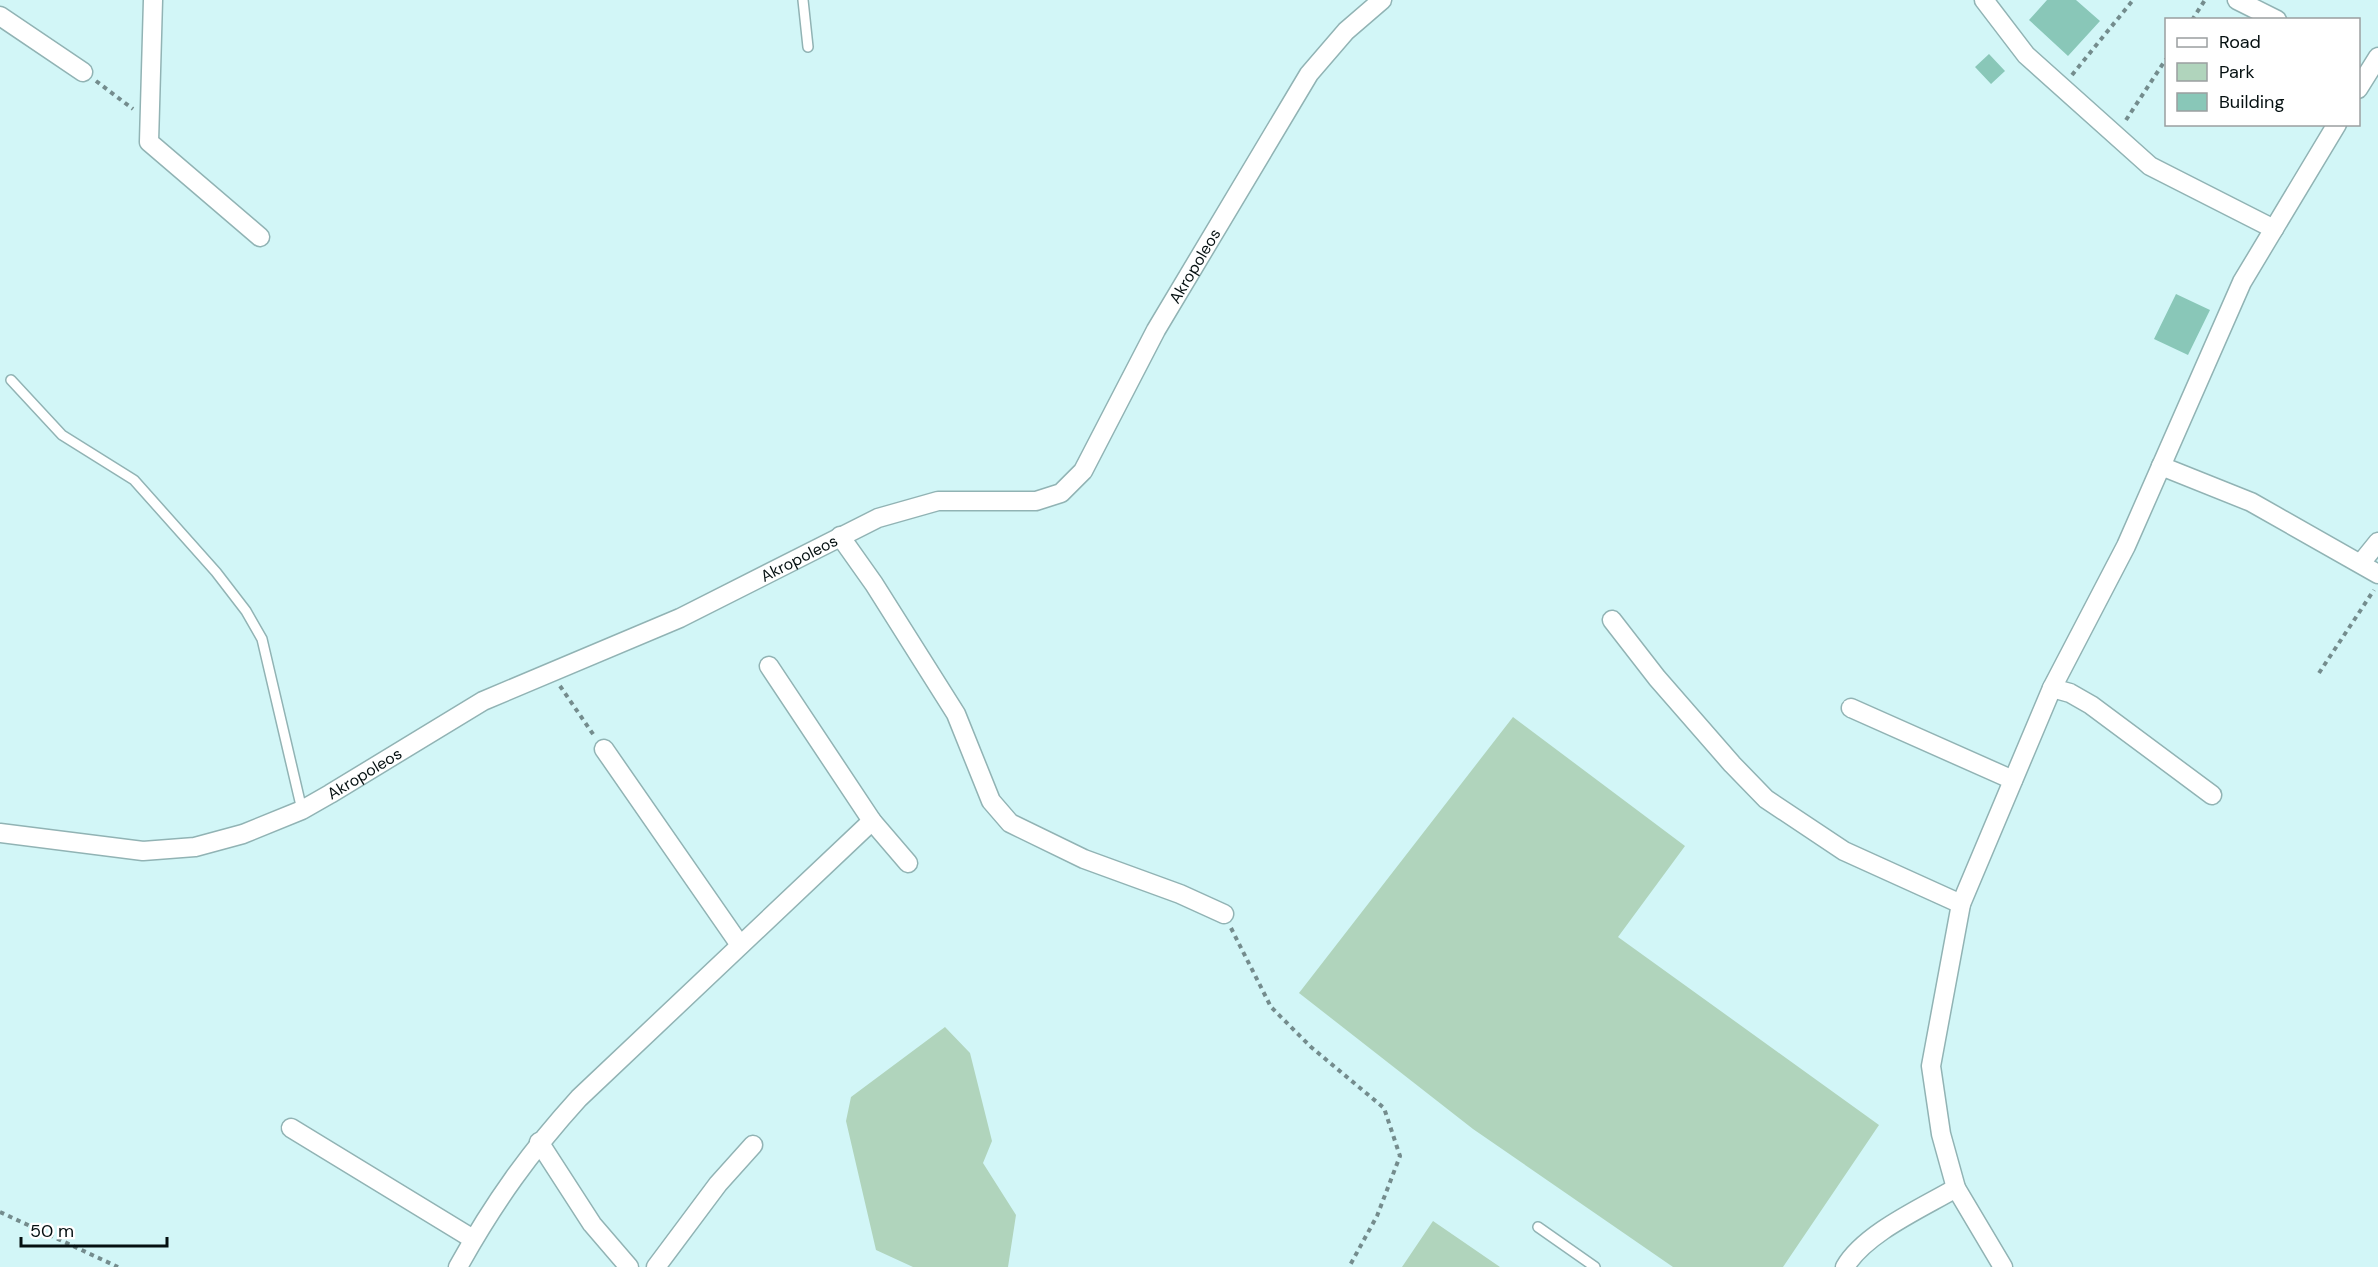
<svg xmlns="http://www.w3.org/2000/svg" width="2378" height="1267" viewBox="0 0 2378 1267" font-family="'DM Sans',sans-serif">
	<rect width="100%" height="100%" fill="#d2f6f7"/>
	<path fill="#b0d4bc" d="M1513,717l172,129 -67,91 261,188 -96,142h-110l-200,-138 -174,-136z
		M945,1027l25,26 22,88 -9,22 33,52 -8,52h-95l-37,-17 -30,-129 5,-24z
		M1433,1221l67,46h-98z"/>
	<path fill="#89c7b8" d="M2047,0h29l24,21 -32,35 -39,-36z
		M1989,54l16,17 -14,13 -16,-17z
		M2176,294l34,16 -22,45 -34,-16z"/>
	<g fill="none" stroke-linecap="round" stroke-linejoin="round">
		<defs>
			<path id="service" d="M803,0l5,47
				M11,380l51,55 72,45 82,92 30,39 16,28 40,171
				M1538,1227l57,40"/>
			<g id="minor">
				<path d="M153,0l-4,142 111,95"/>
				<path d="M1984,0l42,55 124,111 124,63"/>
				<path d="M2237,0l40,20"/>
				<path d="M0,16l83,56"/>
				<path d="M2358,89l20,-32"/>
				<path d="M2161,466l90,36 127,72"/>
				<path d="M840,536l34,48 82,130 35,87 19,22 74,36 96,35 44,20"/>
				<path d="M2361,563l17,-21"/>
				<path d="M1612,620l45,58 75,86 34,35 78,52 117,53"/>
				<path d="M769,666l103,155 36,42"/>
				<path d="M2052,688l18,5 21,12 121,90"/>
				<path d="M1851,708l162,72"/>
				<path d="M604,749l136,196"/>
				<path id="s1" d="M0,833l143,18 52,-4 48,-13 59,-24 28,-16 153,-93 197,-83 198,-100 60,-17h98l25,-8 22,-22 73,-141 153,-256 37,-43 36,-31"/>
				<path d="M291,1128l182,111"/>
				<path d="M539,1142l53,82 37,43"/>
				<path d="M458,1267c36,-65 72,-115 121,-169l293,-277"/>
				<path d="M656,1267l62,-83 35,-39"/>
				<path d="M1845,1267c20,-34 77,-59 111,-79"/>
				<path d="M2003,1267l-47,-79 -15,-54 -10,-68 30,-162 91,-216 74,-142 116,-264 95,-158"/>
			</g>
		</defs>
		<use href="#service" stroke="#91b3b4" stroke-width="12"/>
		<use href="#minor" stroke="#91b3b4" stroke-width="21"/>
		<path stroke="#748c8d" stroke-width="4" stroke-dasharray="4.5 4.5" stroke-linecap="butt" d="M2192,20l13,-20
			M2072,75l61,-75
			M96,81l37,28
			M2126,120l40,-61
			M2319,673l55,-83
			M560,686l35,51
			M1231,928l40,79 40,40 73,61 16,48 -23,60 -28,51
			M0,1212l118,55"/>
		<use href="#service" stroke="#fff" stroke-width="9"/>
		<use href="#minor" stroke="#fff" stroke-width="18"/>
	</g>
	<g text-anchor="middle" stroke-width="5" stroke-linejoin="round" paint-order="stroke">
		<g font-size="16" fill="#051011" stroke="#fff">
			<text dy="6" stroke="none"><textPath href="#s1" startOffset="1408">Akropoleos</textPath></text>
			<text dy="6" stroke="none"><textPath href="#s1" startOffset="868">Akropoleos</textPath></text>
			<text dy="6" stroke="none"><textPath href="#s1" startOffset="382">Akropoleos</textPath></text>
		</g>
	</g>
	<rect x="2165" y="18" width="195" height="108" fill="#ffffff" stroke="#9b9fa0" stroke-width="1.5"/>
	<rect x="2177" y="38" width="30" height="9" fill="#ffffff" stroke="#9b9fa0" stroke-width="1.5"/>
	<text x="2219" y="48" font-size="18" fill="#051011">Road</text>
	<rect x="2177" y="63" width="30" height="18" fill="#b0d4bc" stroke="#9b9fa0" stroke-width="1.5"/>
	<text x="2219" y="78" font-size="18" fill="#051011">Park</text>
	<rect x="2177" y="93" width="30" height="18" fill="#89c7b8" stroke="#9b9fa0" stroke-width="1.5"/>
	<text x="2219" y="108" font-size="18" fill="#051011">Building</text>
	<path d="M21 1237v9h146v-9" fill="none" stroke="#051011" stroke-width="3"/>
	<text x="30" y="1237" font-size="18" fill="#051011" stroke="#ffffff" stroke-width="4.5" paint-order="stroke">50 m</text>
</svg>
